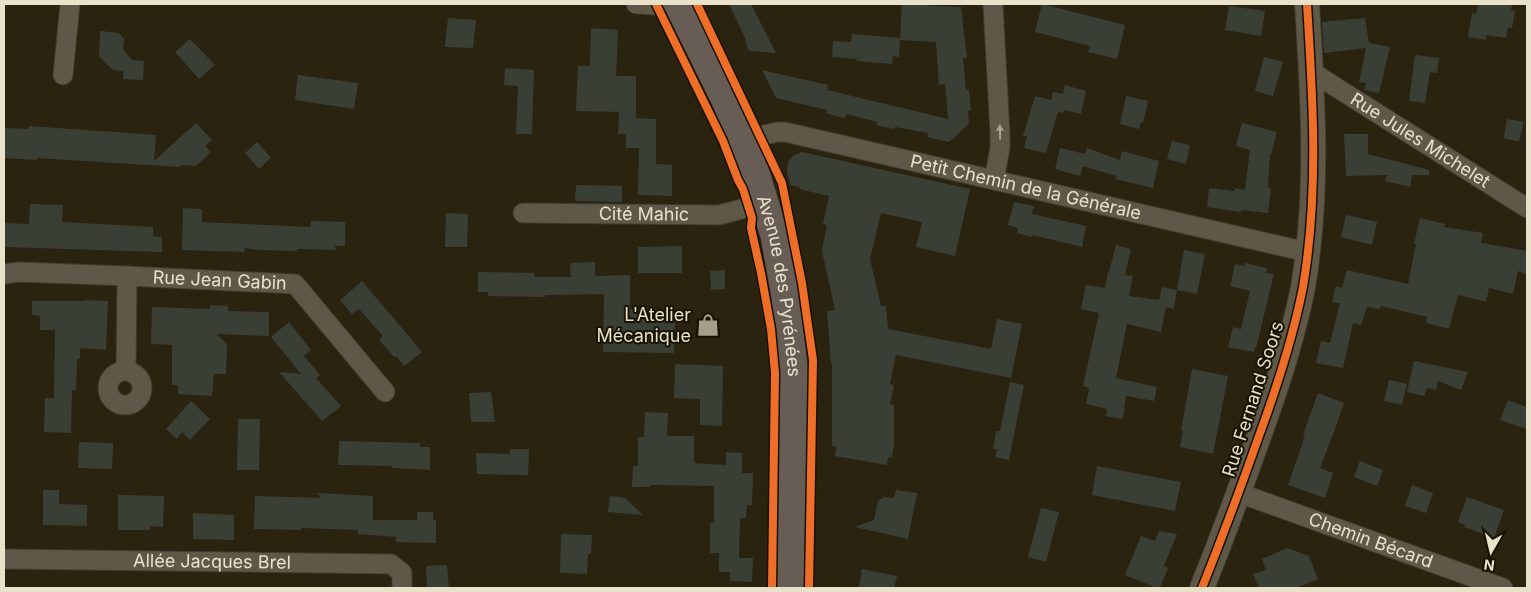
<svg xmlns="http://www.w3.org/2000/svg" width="1531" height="592" viewBox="0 0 1531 592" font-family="Inter,sans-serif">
	<rect width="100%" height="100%" fill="#2a2310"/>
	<path fill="#3a3f36" d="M729,4h22l25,49 -27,-2 -4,-10 1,-1z
		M902,4h27v2l32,1 6,51h-4l3,32h3l1,11 1,9 -3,1 1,13 -20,18 -22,-5 1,-4 -33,-6 -1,2 -18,-4 1,-3 -31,-8 -1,4 -10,-2 -9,-3 1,-3 -51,-12 -14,-28 66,15 -1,5 121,29 -3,-35 -6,1 -3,-43 -36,-2v-2l-1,19 -6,-1 -1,8 -36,-3 1,-2 -25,-2 1,-16 18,1 1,-8 48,4z
		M1042,4l83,21 -8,34 -29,-7 2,-6 -55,-14z
		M1478,4h34l-1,6 4,1 -3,17 -4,-1 -2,11 -20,-3v5l-18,-3 4,-24 4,1z
		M1229,6l36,5 -4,25 -36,-6z
		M448,18l28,2 -3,28 -28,-1z
		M1365,18l4,25 21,4 -11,46 -15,-3 2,-7 -7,-1 7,-34 -42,5 -2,-31z
		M591,28l27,2 -2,46h20v42l20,1v45l16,1v31l-34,-1 1,-47h-13v-14h-8l1,-22 -43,-1 2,-45h12z
		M100,31l19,2 5,6 -1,10 9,11 12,1 -1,19 -20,-1v-8l-10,-1 -14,-14z
		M190,39l25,26 -16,14 -24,-27z
		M1415,55l24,3 -2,15 -7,-1 -5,31 -16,-2z
		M1264,57l19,5 -10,34 -18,-5z
		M505,68l29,2 -2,64h-16l2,-48 -14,-1z
		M298,75l60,8 -4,26 -59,-9z
		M1065,85l21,6 -5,23 -17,-4 -1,3 -5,-1 -12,41 -22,-5 3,-12h-4l12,-40 16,4 2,-8 10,2z
		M1126,96l22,5 -5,22 -2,-1 -2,7 -19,-5z
		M1507,119l17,3 -5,20 -15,-4z
		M196,123l16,17 -7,6 6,6 -15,14 -16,-1v2l-143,-9v2l-33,-2v-30l25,1v-3l127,9 -2,26z
		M1242,123l35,9 -6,23 -1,-1 -2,34 3,1 -3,24 -26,-3 -1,2 -34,-5 2,-19 25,3 1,-3 10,2 5,-40 -14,-4z
		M1344,134h24v20l61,16v5h-17l-2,12 -25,-6 2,-6 -41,1z
		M1172,141l18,4 -4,19 -19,-5z
		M257,142l14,16 -12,11 -14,-16z
		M1060,148l25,6 2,-6 33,12 2,-9 37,10 -6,27 -38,-9 1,-3 -33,-10 -3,10 -25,-7z
		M802,152l168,37 -15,67 -39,-9 6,-25 -41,-9 -11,46 11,47h5l2,23 103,20 6,-30 25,5 -11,54 -115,-23 -6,29 4,1 -4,19 4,1v40l-2,13 -4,-1 -1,8 -52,-9 1,-9 -4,-1v-83h-1l-4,-52 8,-1 -13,-59 5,-26 -4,-1 6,-28 -30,-7 1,-2 -10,-2 -3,-13 1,-11 6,-6z
		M576,185l46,1v16l-47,-1z
		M1014,202l20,4 -2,8 54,12 -4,21 -49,-12 -1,2 -15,-4 1,-5 -10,-3z
		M30,204l33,1 -1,17 91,5v9l9,1v15l-158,-5v-24l25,1z
		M183,208l19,1v13l108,5 1,-6 34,1v24h-10l1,4 -39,-1v2l-37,-1 -15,-2 -1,4 -62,-2z
		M446,213l22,1 -1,33h-22z
		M1346,215l31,7 -5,23 -31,-8z
		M1420,218l25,6 -1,3 39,6 -2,10 46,8v24l-9,-4 -5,23 -24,-6 -3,14 -28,-7 -9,34 -23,-6 1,-6 -46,-11 -1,3 -13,-2 -6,18 -8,-2 -10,45 -27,-5 5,-22 9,2 10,-40 -8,-1 4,-16 6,2 5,-18 61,14 8,-40h-2z
		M1116,245l15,4 -6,26 8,1 -4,20 30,4 3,-13 15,3 -3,19 -8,-2 -5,25 -34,-8 -11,54 41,9 -3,14 -28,-5 -3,23 -17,-3 1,-7 -21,-5 3,-16 -6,-2 16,-73 -18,-4 5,-24 19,3 3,-17 1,1z
		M682,246v27h-44v-26z
		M1184,250l21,4 -8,40 -20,-4z
		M595,262v14l35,-1v34l45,1 -1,43 -71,-1 1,-58 -59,1v2l-57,-1v-4h-10v-20l56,1v4h37l-1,-14z
		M1245,263l22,5 -1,5 8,1 -18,74 -1,-1 -1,5 -26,-5 5,-20 8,2 9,-38 -20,-5 5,-22 9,2z
		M725,270v19l-14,1 -1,-19z
		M362,281l60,71 -18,14 -8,-10 -2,1 -15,-17 4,-4 -24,-27 -7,5 -12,-14z
		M84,300l24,1 -2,49 -26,-2v10l-3,1 -1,31h-4l-1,43 -27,-1 1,-34h9l1,-68h-15v-14l-8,-1v-14h52z
		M210,305l18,1v5l41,1v24l-53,-2 11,10 -1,30h-12l-2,22 -34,-2v-9h-6v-40l-21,-1 1,-37 58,2z
		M289,322l22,28 -7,6 16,19 -4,3 25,28 -19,15 -43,-49 22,2 -30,-37z
		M1414,361l54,11 -7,18 -23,-9 -2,9 -9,-2 -3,8 -17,-4z
		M675,364l48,2 -1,60 -22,-1v-26l-26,-1z
		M1192,369l36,7 -15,78 -33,-7 3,-16 -2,-1z
		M1389,380l18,4 -5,21 -18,-4z
		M1010,382l14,3 -15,75 -14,-3 2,-8h-4l3,-18h4z
		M491,392l4,30h-24l-2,-29z
		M1318,393l26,10 -10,29 -14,36 13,5 -8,25 -37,-13 17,-49 -2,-1z
		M1508,400l19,7v22l-27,-9z
		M191,401l19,18 -20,21 -8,-8 -5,7 -11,-10z
		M645,412l23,1 -1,23h27v27l32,2v-13l16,1v20h11l-1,32h-5l-1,13h-6l-1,40h14l-1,24 -22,-1v-9h-11v-19h-9v-30h4v-37l-64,-1v2h-18l1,-21h5v-29h6z
		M238,419h22l-1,51h-22z
		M339,441l81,2v4h10v23l-38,-2v-2l-54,-1z
		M79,442l34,1 -1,26 -34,-1z
		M510,449h19l-1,26 -51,-1 -1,-21 34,1z
		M1360,461l23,9 -6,16 -23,-9z
		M1097,466l84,16 -6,29 -83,-16z
		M1412,485l21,8 -7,20 -21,-7z
		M43,490h16v14l28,1v21l-44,-1z
		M896,490l21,3 -9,46 -53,-12 19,-7 4,-19 6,-4 10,1z
		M317,493l56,3v24h44v-8h16v8h3v23l-40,-1v-5l-38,-3v-4l-57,-2v2l-47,-1 1,-33 66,2z
		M118,495l46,1 -1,31 -13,-1v4h-32z
		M610,496l15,2 18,17 -35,-3z
		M1467,497l37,13 -10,28 -30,-11 1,-2 -7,-3z
		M1041,508l18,4 -13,50 -18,-5z
		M193,513l41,2v25l-41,-1z
		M1159,531l18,3 -13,32 4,2 -8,20h-3l-32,-13 16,-39 14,5z
		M561,534l31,1 -1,19h-3l-1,20 -27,-1z
		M1287,548l22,8 9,23 -22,9h-37l-6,-14 13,-4 -4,-11z
		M447,565l2,23h-22l-1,-22z
		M862,569l35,7 -3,12h-35z"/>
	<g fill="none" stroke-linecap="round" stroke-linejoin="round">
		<defs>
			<g id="minor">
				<path d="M636,4l21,1 4,-1"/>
				<path d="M993,4l7,130v14l-6,32"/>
				<path id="s1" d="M1312,72l215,136"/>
				<path d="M63,75l7,-71"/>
				<path id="s2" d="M743,140l34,-8h8l522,120"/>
				<path id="s3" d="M523,213l196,2 46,-12"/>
				<path id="s4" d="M4,274l15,-2 108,4 168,8 90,108"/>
				<path d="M126,371l1,-95"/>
				<circle cx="125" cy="388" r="17"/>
				<path id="s5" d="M1239,493l264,95"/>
				<path id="s6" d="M4,559l387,5 11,9v15"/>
			</g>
			<path id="tertiary" d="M1202,588c20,-50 39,-101 57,-152 18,-49 34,-98 44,-149 16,-94 10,-189 4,-283"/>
			<g id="primary">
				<path id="s7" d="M678,4l47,95 18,41 13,35 19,62 10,57 9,77 -3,217"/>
			</g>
		</defs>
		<use href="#minor" stroke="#423b2e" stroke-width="21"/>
		<use href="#tertiary" stroke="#423b2e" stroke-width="26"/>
		<use href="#primary" stroke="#423b2e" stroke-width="29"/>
		<use href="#minor" stroke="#5e5848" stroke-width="19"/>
		<use href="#tertiary" stroke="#5e5848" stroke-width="24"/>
		<use href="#primary" stroke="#675d55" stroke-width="28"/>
		<defs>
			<path id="cycleway" d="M656,4l67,137 15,39 5,9 9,29 -1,10 10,45 10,56 4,44 -3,215
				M697,4l85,179 20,100 11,77 -4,228
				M1202,588c20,-50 39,-101 57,-152 18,-49 34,-98 44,-149 16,-94 10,-189 4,-283"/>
		</defs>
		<use href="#cycleway" stroke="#181202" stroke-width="11"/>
		<use href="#cycleway" stroke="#ee6e29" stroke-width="8"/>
	</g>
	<defs><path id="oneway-solid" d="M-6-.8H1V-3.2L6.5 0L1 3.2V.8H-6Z" transform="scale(1.25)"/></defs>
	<use fill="#aba390" href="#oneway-solid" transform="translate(1000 132) rotate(-91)"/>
	<defs>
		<symbol id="shop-bare" viewBox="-9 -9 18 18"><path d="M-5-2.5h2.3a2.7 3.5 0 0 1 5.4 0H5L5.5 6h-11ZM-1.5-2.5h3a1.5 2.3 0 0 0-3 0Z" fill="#a79e89" stroke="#181202" stroke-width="2.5" paint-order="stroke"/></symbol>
	</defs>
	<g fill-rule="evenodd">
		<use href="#shop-bare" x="692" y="309" width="32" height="32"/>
	</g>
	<g text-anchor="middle" stroke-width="4" stroke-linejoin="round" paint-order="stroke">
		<g font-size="18" fill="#eae1ca" stroke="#181202">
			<text dy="6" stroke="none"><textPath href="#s1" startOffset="128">Rue Jules Michelet</textPath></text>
			<text dy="6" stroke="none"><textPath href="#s2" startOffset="290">Petit Chemin de la Générale</textPath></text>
			<text dy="6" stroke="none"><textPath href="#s3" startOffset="121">Cité Mahic</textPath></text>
			<text dy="6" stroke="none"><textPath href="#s4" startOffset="216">Rue Jean Gabin</textPath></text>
			<text dy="6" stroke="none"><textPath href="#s7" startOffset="302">Avenue des Pyrénées</textPath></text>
			<text transform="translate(1253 399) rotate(-72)" y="6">Rue Fernand Soors</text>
			<text dy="6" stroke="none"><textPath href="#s5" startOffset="140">Chemin Bécard</textPath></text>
			<text dy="6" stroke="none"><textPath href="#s6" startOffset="208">Allée Jacques Brel</textPath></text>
		</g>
		<g font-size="18" fill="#eae1ca" stroke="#181202" text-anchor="end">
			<text x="691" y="321">L'Atelier<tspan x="691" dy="21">Mécanique</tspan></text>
		</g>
	</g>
	<rect width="1531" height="592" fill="none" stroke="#eae1ca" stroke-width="10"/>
	<g transform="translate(1491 552) rotate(188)" stroke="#181202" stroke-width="4" paint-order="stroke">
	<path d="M0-4L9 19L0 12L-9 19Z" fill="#eae1ca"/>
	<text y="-8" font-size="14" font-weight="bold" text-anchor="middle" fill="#eae1ca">N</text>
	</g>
</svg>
